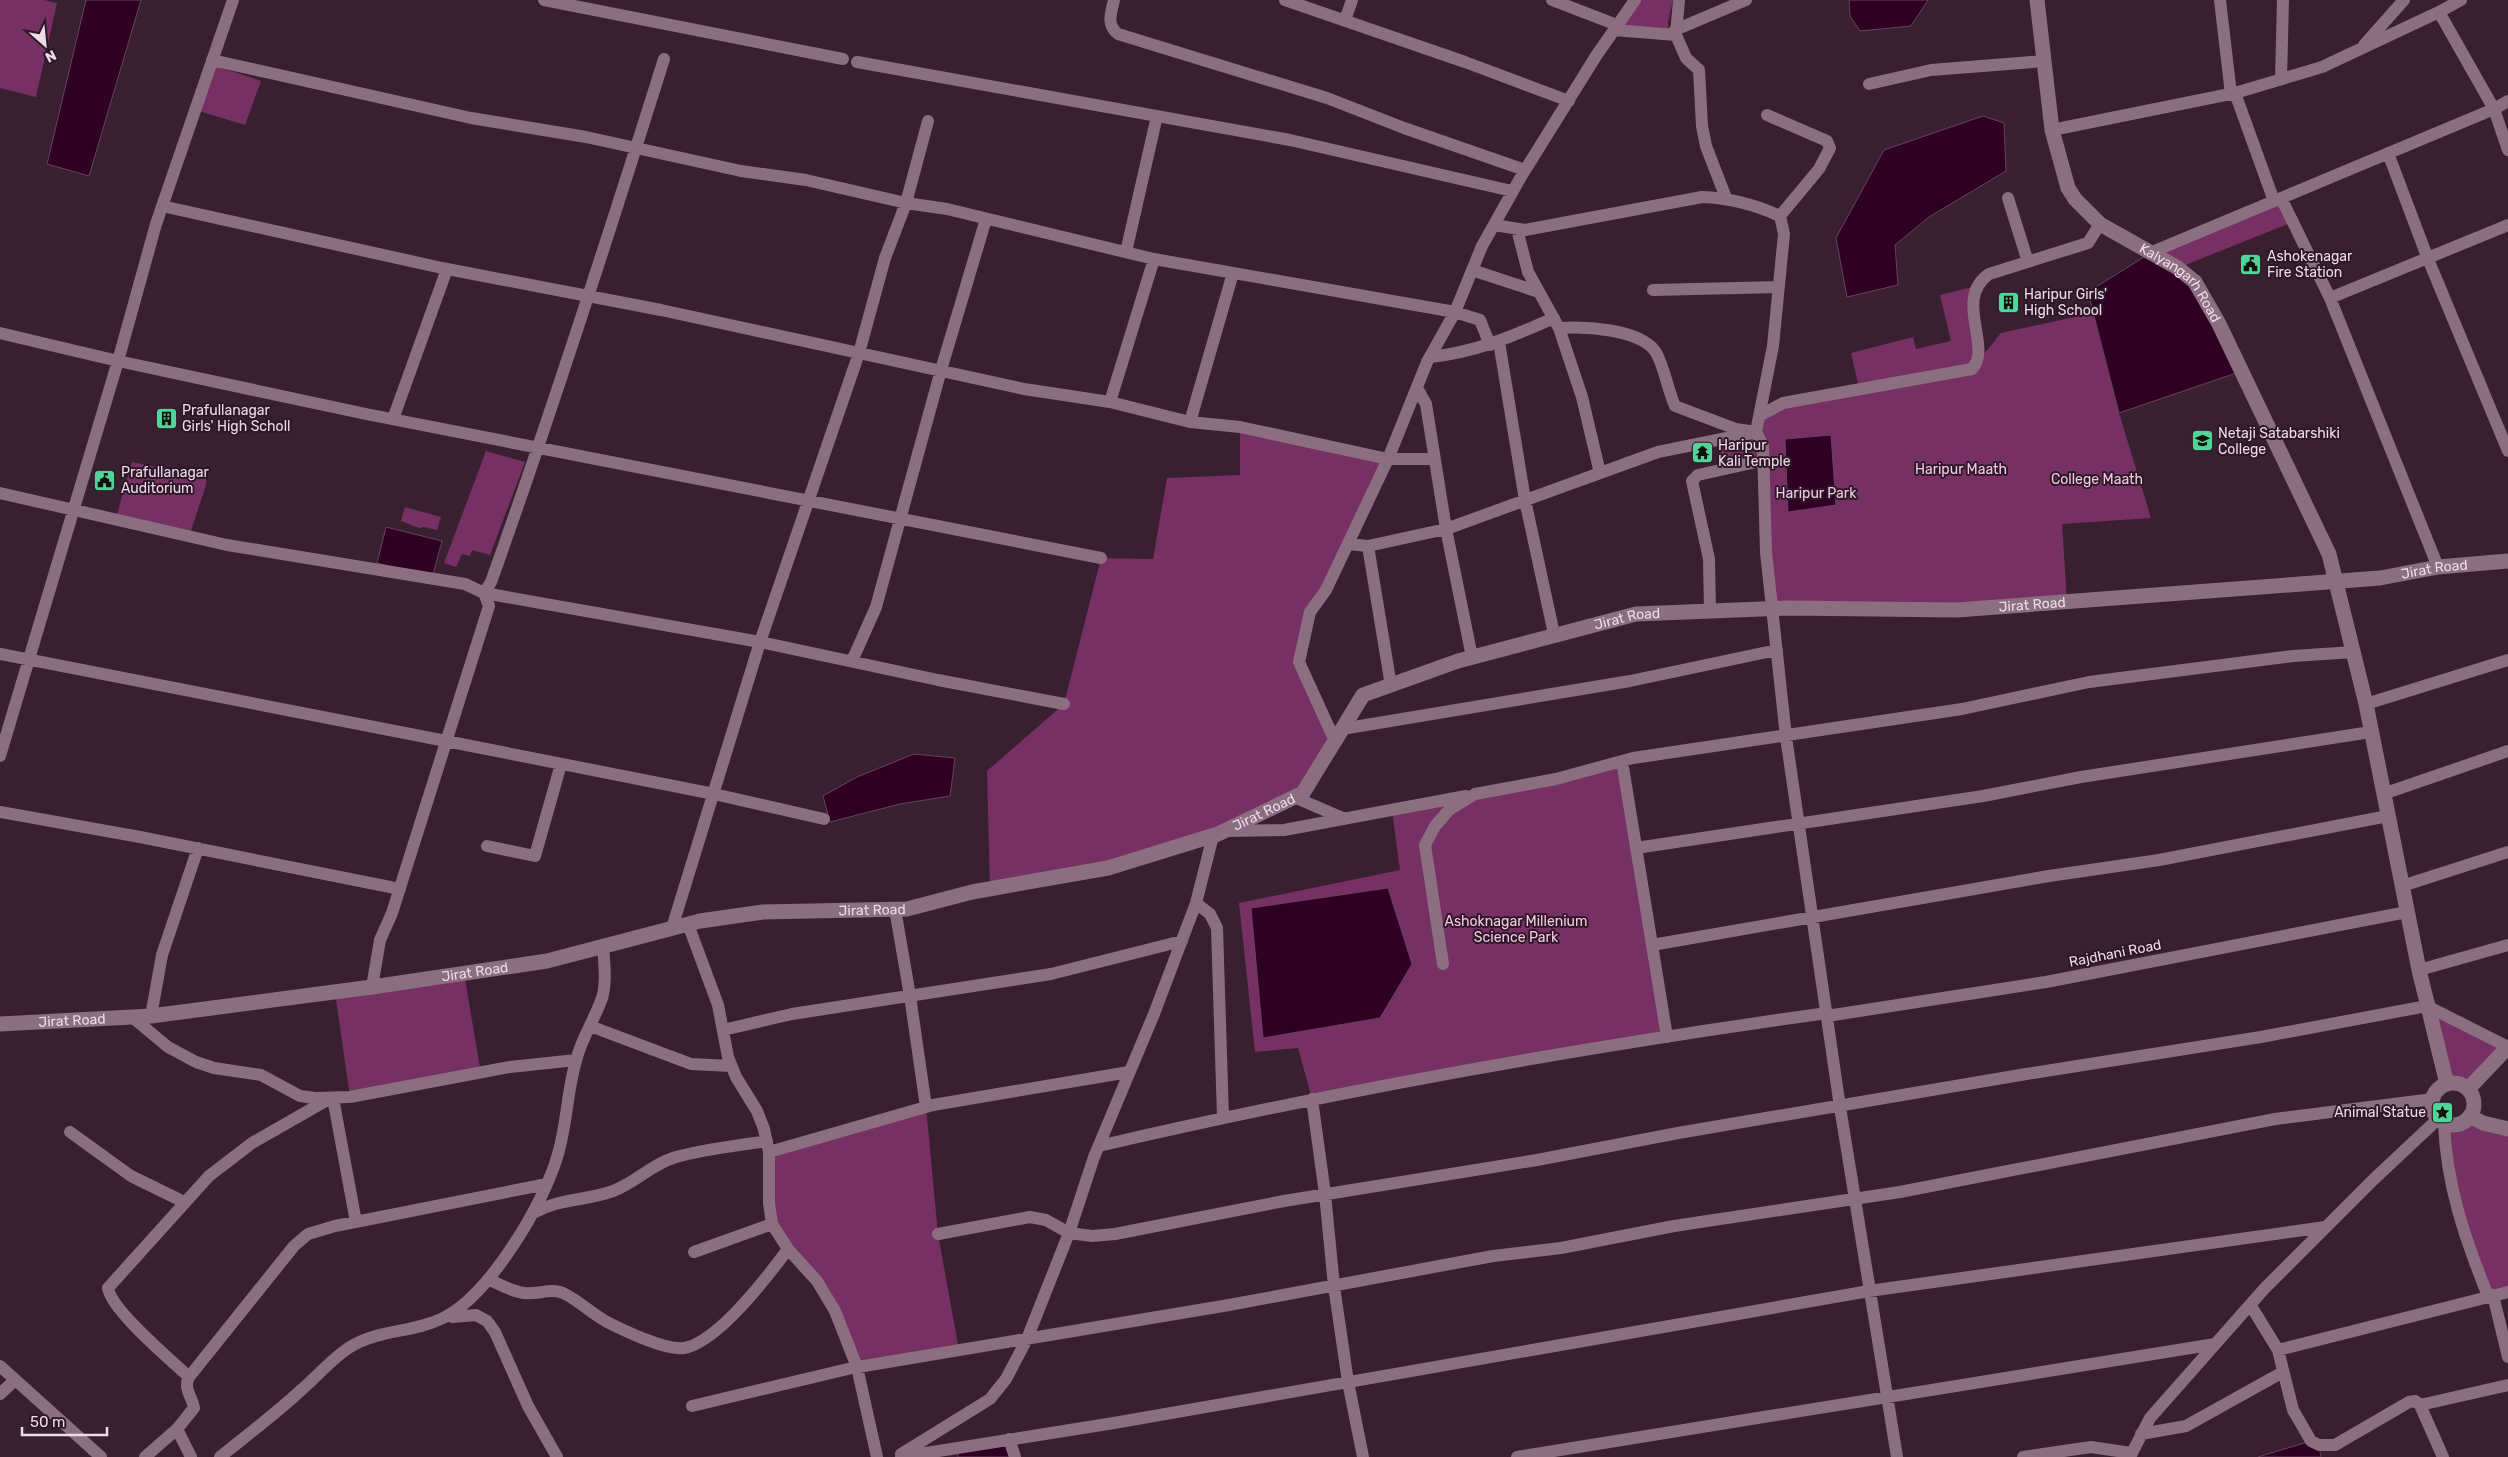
<svg xmlns="http://www.w3.org/2000/svg" width="2508" height="1457" viewBox="0 0 2508 1457" font-family="Rubik,sans-serif">
	<rect width="100%" height="100%" fill="#392031"/>
	<path fill="#773063" d="M0,0h44l13,3 -21,94 -36,-9z
		M1637,0h36l-5,22 1,13 -52,-7z
		M216,66l45,15 -16,44 -46,-14z
		M2281,198l12,24 -115,46 -26,-16z
		M1977,286l-1,78 25,-31 92,-20 26,100 32,105 -89,6 5,77 -295,8 -7,-148 -40,7 -6,-12 6,-18 31,-6 5,-17 98,-27 -8,-35 62,-16 3,12 35,-8 -11,-46z
		M1240,427l148,32 -78,153 -11,50 36,79 -32,52 -120,52 -193,44 -3,-118 77,-67 37,-146 52,1 14,-81 73,-3z
		M486,451l39,11 -35,93 -18,-5 -2,6 -8,-2 -6,13 -12,-4z
		M132,462l74,15v8l-15,46 -74,-17z
		M405,507l36,10 -4,13 -13,-3 -5,1 -18,-7z
		M1622,761l45,276 -355,62 -14,-51 -43,4 -16,-149 161,-33 -8,-59z
		M464,973l17,101 -131,23 -15,-105z
		M2427,1006l81,41 -40,42 -21,-5z
		M926,1107l12,127 21,116 -102,17 -12,-33 -73,-110 -3,-72z
		M2470,1116l38,12v164l-20,4 -21,-52 -23,-121 14,1z"/>
	<path fill="#2f0023" stroke="#68425e" d="M86,0h55l-52,176 -42,-12z
		M1849,0h79l-17,26 -51,5 -10,-15z
		M1983,116l21,7 2,48 -77,46 -34,28 3,40 -51,12 -11,-59 48,-88z
		M2152,252l26,16 64,103 -123,42 -31,-121z
		M1831,435l5,70 -48,7 -3,-73z
		M386,527l56,14 -10,37 -55,-15z
		M914,754l41,4 -5,38 -50,8 -70,18 -7,-26 34,-19z
		M1388,888l24,76 -32,54 -117,20 -12,-130z
		M1009,1439l6,18h-57l-1,-10z
		M2311,1441l8,4 2,12h-63z"/>
	<g fill="none" stroke-linecap="round" stroke-linejoin="round">
		<path stroke="#8c6e81" stroke-width="12" d="M544,0l299,59
			M1114,0c-3,14 -8,24 4,34l209,64 77,30 121,42
			M1285,0l180,62 104,39
			M1552,0l65,25
			M2220,0l11,94
			M2439,12l22,-12
			M1345,20l7,-20
			M1614,30l62,5 10,23 13,12 3,56 4,20 20,52
			M1675,30l71,-30
			M1676,35l3,-35
			M2364,45l40,-45
			M664,59c-55,175 -111,350 -173,523l-7,11 276,49 178,38 126,24
			M212,60l259,58 115,19 155,34 65,9 100,23 41,6 207,50 301,53 25,8 10,25
			M857,62l433,78 222,51
			M2281,79l2,-79
			M1869,84l62,-14 114,-9
			M2508,101l-14,8 14,41
			M1767,115l60,26 3,7 -11,21 -39,47
			M2052,130l183,-37 39,108 220,-92 -55,-97 -117,55 -87,26
			M2388,153l40,106 80,192
			M2008,198l20,64
			M2281,198l49,100 108,269
			M162,206l280,62 219,42 363,79 86,13 80,20 50,5 148,32h47
			M1517,229l11,43 31,56c25,-2 80,1 96,23 8,11 13,40 20,55l61,23 20,3 7,14 3,106 20,185 54,370 57,350
			M1126,252l31,-136
			M2152,252l122,-51
			M1472,270l67,22
			M1653,290l126,-3
			M2330,298l178,-73
			M1559,328l23,69 18,76
			M0,333l118,28 38,-137 77,-224
			M1499,342l26,158 29,134
			M1430,357c46,-5 81,-20 124,-39
			M1417,388l9,16 20,125 26,128
			M1110,402l44,-143
			M1761,415l22,-12 189,-34c21,-21 -19,-70 17,-95l99,-31 12,-19
			M393,419l54,-150
			M1190,422l43,-149
			M0,493l227,52 238,39 19,9 5,13 -97,307 -12,27 -8,47
			M1348,544l20,2 78,-17 212,-77 98,-20 17,-86 11,-112 -4,-18c-24,-11 -51,-18 -78,-19l-177,33 -31,-5
			M1368,546l23,140
			M1710,611l-1,-52 -17,-78 6,-6 67,-15
			M0,654l446,87 268,53 110,25
			M852,661l24,-54 65,-237 45,-151
			M2366,704l142,-44
			M1342,729l288,-48 147,-31
			M1335,741l-36,-79 11,-50 16,-22 62,-131 39,-97 28,-50 27,-66 40,-71 74,-119 39,-56
			M0,756l118,-395 248,53 735,144
			M1622,761l45,276
			M2383,794l125,-43
			M1294,797l51,22
			M0,812l140,25 260,52
			M1224,831l60,-1 182,-34
			M487,846l48,10 26,-92
			M1636,848l347,-52 98,-19 290,-45
			M2402,886l106,-34
			M1196,903l14,11 7,14 6,189
			M895,909l15,87 16,111
			M688,924l30,81 10,52 8,20 21,34 7,18 5,23v51l3,21 16,25 29,32 18,30 22,56 20,90
			M672,928l88,-286 99,-289 26,-95 21,-55 22,-82
			M1652,945l397,-69 110,-16 229,-44
			M1443,964l-18,-119 10,-19 14,-16 26,-16 81,-15 77,-21 329,-49 127,-27 204,-26 61,-4
			M2419,970l89,-25
			M151,1016l11,-61 36,-107
			M1827,1016l219,-34 361,-70
			M132,1017l36,30 28,15 18,6 47,7 39,21 15,2 35,-1 160,-30 66,-7
			M590,1026l101,38 40,2
			M723,1030l69,-16 259,-40 131,-33
			M333,1098l23,124
			M1312,1099l13,95 9,92 14,96 15,75
			M2444,1123c2,61 21,116 44,173
			M70,1132l61,44 53,26
			M1099,1146c240,-56 483,-99 728,-133
			M769,1152l164,-47 196,-33
			M533,1213c27,-15 53,-12 80,-22 22,-8 38,-26 60,-33 30,-9 63,-12 94,-17
			M938,1234l92,-17 16,3 23,13 23,3 23,-2 169,-33 253,-41 141,-27 348,-59 235,-37 166,-31 81,41
			M694,1252l78,-28
			M488,1279c11,5 24,13 36,14 14,2 27,-6 41,1 16,8 28,21 44,29 16,8 58,28 75,25 34,-6 84,-72 104,-99
			M2493,1295l15,62
			M2251,1306l27,44 15,60 18,31 8,4h16l74,-43 6,-1 5,4 23,52
			M452,1317l24,-2 11,6 8,11 33,74 29,51
			M2278,1350l230,-58
			M0,1366l101,91
			M189,1377c-18,-17 -78,-67 -81,-89l101,-112 43,-33 77,-44
			M0,1394l15,-14
			M2420,1405l88,-20
			M692,1406l160,-38 377,-63 264,-49 68,-8 113,-22 226,-34 375,-73 158,-20
			M2141,1434l45,-8 97,-54
			M1009,1439l6,18
			M901,1454l89,-55 16,-20 21,-40 42,-106 25,-76 60,-143 42,-111 17,-67
			M145,1457l32,-28
			M191,1457l-14,-28 17,-21c-2,-12 -11,-19 -5,-31l105,-131 14,-12 27,-8 212,-42
			M220,1457c26,-21 54,-42 79,-65 17,-14 32,-33 51,-45 29,-18 63,-14 93,-29 46,-22 102,-116 115,-164 9,-30 9,-63 18,-93 5,-22 19,-42 26,-63 5,-16 2,-36 1,-53
			M901,1457l213,-34 755,-132 456,-64
			M1517,1457l698,-113
			M2023,1457l68,-10 40,6
			M2130,1457l20,-39 114,-129 109,-109 65,-61"/>
		<g stroke="#8c6e81" stroke-width="15">
			<path id="s1" d="M2037,0l15,130 16,58 7,11 25,25 78,44 17,14 24,42 110,230 37,150 53,266 28,114"/>
			<path id="s2" d="M0,1024l151,-8 221,-29 175,-26 153,-40 63,-9 144,-3 65,-17 136,-24 110,-34 85,-41 60,-98 95,-34 178,-47 152,-6 169,2 423,-32 58,-11 70,-6"/>
			<circle cx="2453" cy="1104" r="21"/>
			<path d="M2468,1089l40,-42"/>
			<path d="M2470,1116l13,7 25,6"/>
		</g>
	</g>
	<defs>
		<symbol id="civic-square" viewBox="-11 -11 22 22"><rect x="-9" y="-9" width="18" height="18" rx="4" fill="#52d397" stroke="#2e1727"/><path d="M-.6-6.5H3V-4.5H.6V-3L4-1V1h2V6H-6V1h2V-1L-.6-3ZM-1.2 2.5V6h2.4V2.5Z" fill="#111"/></symbol>
		<symbol id="building-square" viewBox="-11 -11 22 22"><rect x="-9" y="-9" width="18" height="18" rx="4" fill="#52d397" stroke="#2e1727"/><path d="M-4-6H4V6H1V3H-1V6H-4ZM-2.5-4.3h1.7v1.8h-1.7ZM.8-4.3h1.7v1.8H.8ZM-2.5-1h1.7V.8h-1.7ZM.8-1h1.7V.8H.8Z" fill="#111"/></symbol>
		<symbol id="university-square" viewBox="-11 -11 22 22"><rect x="-9" y="-9" width="18" height="18" rx="4" fill="#52d397" stroke="#2e1727"/><path d="M0-5L7-2L0 1L-7-2ZM-4 1L0 2.5L4 1V4Q0 6-4 4Z" fill="#111"/></symbol>
		<symbol id="temple-square" viewBox="-11 -11 22 22"><rect x="-9" y="-9" width="18" height="18" rx="4" fill="#52d397" stroke="#2e1727"/><path d="M0-6L5-2H3V0L6.5 2.5H4V6H1.5V3h-3V6H-4V2.5H-6.5L-3 0V-2H-5Z" fill="#111"/></symbol>
		<symbol id="sight-square" viewBox="-11 -11 22 22"><rect x="-9" y="-9" width="18" height="18" rx="4" fill="#52d397" stroke="#2e1727"/><path d="M0-6L1.8-2.2L6-1.7L2.9 1.2L3.7 5.4L0 3.3L-3.7 5.4L-2.9 1.2L-6-1.7L-1.8-2.2Z" fill="#111"/></symbol>
	</defs>
	<g fill-rule="evenodd">
		<use href="#civic-square" x="2238" y="252" width="25" height="25"/>
		<use href="#building-square" x="1996" y="290" width="25" height="25"/>
		<use href="#building-square" x="154" y="406" width="25" height="25"/>
		<use href="#university-square" x="2190" y="428" width="25" height="25"/>
		<use href="#temple-square" x="1690" y="440" width="25" height="25"/>
		<use href="#civic-square" x="92" y="468" width="25" height="25"/>
		<use href="#sight-square" x="2430" y="1100" width="25" height="25"/>
	</g>
	<g text-anchor="middle" stroke-width="4" stroke-linejoin="round" paint-order="stroke">
		<g font-size="14" fill="#eddce7" stroke="#2e1727" text-anchor="start">
			<text x="2267" y="261">Ashokenagar<tspan x="2267" dy="16">Fire Station</tspan></text>
			<text x="2024" y="299">Haripur Girls'<tspan x="2024" dy="16">High School</tspan></text>
			<text x="182" y="415">Prafullanagar<tspan x="182" dy="16">Girls' High Scholl</tspan></text>
			<text x="2218" y="438">Netaji Satabarshiki<tspan x="2218" dy="16">College</tspan></text>
			<text x="1718" y="450">Haripur<tspan x="1718" dy="16">Kali Temple</tspan></text>
			<text x="121" y="477">Prafullanagar<tspan x="121" dy="16">Auditorium</tspan></text>
			<text x="2426" y="1117" text-anchor="end">Animal Statue</text>
		</g>
		<g font-size="14" fill="#eddce7" stroke="#2e1727">
			<text dy="5" stroke="none"><textPath href="#s1" startOffset="341">Kalyangarh Road</textPath></text>
			<text dy="5" stroke="none"><textPath href="#s2" startOffset="2532">Jirat Road</textPath></text>
			<text dy="5" stroke="none"><textPath href="#s2" startOffset="2128">Jirat Road</textPath></text>
			<text dy="5" stroke="none"><textPath href="#s2" startOffset="1722">Jirat Road</textPath></text>
			<text dy="5" stroke="none"><textPath href="#s2" startOffset="1288">Jirat Road</textPath></text>
			<text dy="5" stroke="none"><textPath href="#s2" startOffset="882">Jirat Road</textPath></text>
			<text transform="translate(2115 953) rotate(-11)" y="5">Rajdhani Road</text>
			<text dy="5" stroke="none"><textPath href="#s2" startOffset="478">Jirat Road</textPath></text>
			<text dy="5" stroke="none"><textPath href="#s2" startOffset="72">Jirat Road</textPath></text>
		</g>
		<g font-size="14" fill="#f3c9e4" stroke="#2e1727">
			<text x="1961" y="474">Haripur Maath</text>
			<text x="2097" y="484">College Maath</text>
			<text x="1816" y="498">Haripur Park</text>
			<text x="1516" y="926">Ashoknagar Millenium<tspan x="1516" dy="16">Science Park</tspan></text>
		</g>
	</g>
	<g transform="translate(45 45) rotate(153)" stroke="#2e1727" stroke-width="4" paint-order="stroke">
	<path d="M0-4L9 19L0 12L-9 19Z" fill="#eddce7"/>
	<text y="-8" font-size="14" font-weight="bold" text-anchor="middle" fill="#eddce7">N</text>
	</g>
	<path d="M22 1427v8h85v-8" fill="none" stroke="#eddce7" stroke-width="2.5"/>
	<text x="30" y="1427" font-size="15" fill="#eddce7" stroke="#2e1727" stroke-width="4" paint-order="stroke">50 m</text>
</svg>
